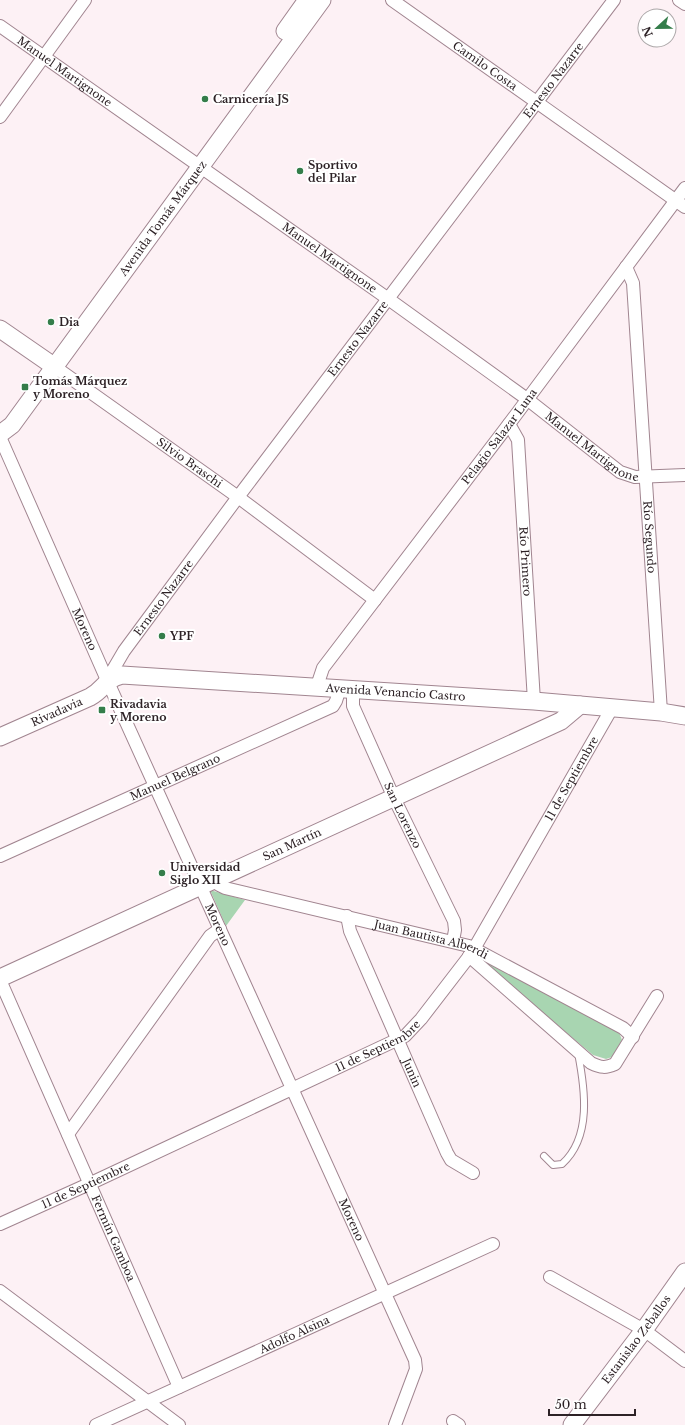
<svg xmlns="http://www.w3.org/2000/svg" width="685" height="1425" viewBox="0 0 685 1425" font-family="'Libre Baskerville',serif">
	<rect width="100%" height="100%" fill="#fdf1f5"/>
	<path fill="#a8d5b1" d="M210,890l35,10 -19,26z
		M489,962l130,70 3,8 -10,17 -6,2 -13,-4 -105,-88 -2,-4z"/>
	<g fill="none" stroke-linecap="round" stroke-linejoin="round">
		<defs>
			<path id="lane" d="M544,1156l9,9 9,-1c30,-27 23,-75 16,-111"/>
			<g id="street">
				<path id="s1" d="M392,0l293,207"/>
				<path d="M679,0l6,4"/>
				<path id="s2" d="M0,26l387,272 140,101 93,73 15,5 50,-2"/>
				<path d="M0,117l85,-117"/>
				<path id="s3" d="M626,267l7,16 28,429"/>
				<path id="s4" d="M55,367l183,130 137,103"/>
				<path id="s5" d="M509,424l9,16 16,261"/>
				<path id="s6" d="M0,437l107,243 308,680 1,9 -21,56"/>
				<path id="s7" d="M107,680l17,-29 114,-154 376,-497"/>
				<path id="s8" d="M317,686l6,-18 186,-244 176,-236"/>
				<path id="s9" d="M353,689v17l41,92 60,123 1,9 -2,11"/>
				<path id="s10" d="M0,856l333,-150 3,-5 4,-13"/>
				<path id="s11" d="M216,879l3,6 6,3 244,58 154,82 10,9"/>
				<path id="s12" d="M347,916l3,15 97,222 4,7 22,13"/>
				<path d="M469,956l122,107c10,5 15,5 24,1l42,-68"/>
				<path id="s13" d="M0,980l179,407"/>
				<path d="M68,1134l142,-198 10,-7"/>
				<path id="s14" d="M0,1224l89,-40 316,-148 16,-17 50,-65 141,-246"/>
				<path d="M550,1277l94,53 41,31"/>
				<path d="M0,1291l179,134"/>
				<path d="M453,1421l6,4"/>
				<path id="s15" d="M96,1425l397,-181"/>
			</g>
			<g id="secondary">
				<path d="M285,31l22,-31"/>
				<path d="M0,329l55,38"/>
				<path id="s16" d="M0,434l12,-9 310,-425"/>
				<path id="s17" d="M0,737l90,-40c15,-8 13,-17 32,-22l412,26 127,11 24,4"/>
				<path id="s18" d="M0,978l561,-257 19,-16"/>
				<path id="s19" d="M572,1425l72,-95 41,-58"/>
			</g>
		</defs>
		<use href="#lane" stroke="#a18590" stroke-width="8"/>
		<use href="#street" stroke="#a18590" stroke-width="14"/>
		<use href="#secondary" stroke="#a18590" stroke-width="19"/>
		<use href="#lane" stroke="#fff" stroke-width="6"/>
		<use href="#street" stroke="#fff" stroke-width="12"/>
		<use href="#secondary" stroke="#fff" stroke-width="17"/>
	</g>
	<g fill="#347d4a" stroke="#fff" stroke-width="1.5">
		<circle cx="205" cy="99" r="4"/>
		<circle cx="300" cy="171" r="4"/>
		<circle cx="51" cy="322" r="4"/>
		<rect x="21" y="383" width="8" height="8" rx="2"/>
		<circle cx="162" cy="636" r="4"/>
		<rect x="98" y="706" width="8" height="8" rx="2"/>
		<circle cx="162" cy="873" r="4"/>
	</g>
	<g text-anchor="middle" stroke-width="4" stroke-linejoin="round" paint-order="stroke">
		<g font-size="11" fill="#2d2226" stroke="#fff">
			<text dy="4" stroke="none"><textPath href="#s1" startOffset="114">Camilo Costa</textPath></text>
			<text dy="4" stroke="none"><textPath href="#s2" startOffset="79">Manuel Martignone</textPath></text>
			<text dy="4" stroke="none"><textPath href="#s7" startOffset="748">Ernesto Nazarre</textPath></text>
			<text dy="4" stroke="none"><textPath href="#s16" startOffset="271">Avenida Tomás Márquez</textPath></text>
			<text dy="4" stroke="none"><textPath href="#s2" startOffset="403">Manuel Martignone</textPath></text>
			<text dy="4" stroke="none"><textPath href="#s7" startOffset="424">Ernesto Nazarre</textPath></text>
			<text dy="4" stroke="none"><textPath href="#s8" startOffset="310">Pelagio Salazar Luna</textPath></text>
			<text dy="4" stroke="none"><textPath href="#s2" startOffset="727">Manuel Martignone</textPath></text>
			<text dy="4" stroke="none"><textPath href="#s4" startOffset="165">Silvio Braschi</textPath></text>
			<text dy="4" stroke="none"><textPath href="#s3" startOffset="272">Río Segundo</textPath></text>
			<text dy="4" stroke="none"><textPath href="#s5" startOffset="140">Río Primero</textPath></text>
			<text dy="4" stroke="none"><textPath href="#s7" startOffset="100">Ernesto Nazarre</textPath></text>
			<text dy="4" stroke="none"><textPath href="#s6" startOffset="210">Moreno</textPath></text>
			<text dy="4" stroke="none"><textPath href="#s17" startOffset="412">Avenida Venancio Castro</textPath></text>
			<text dy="4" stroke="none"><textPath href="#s17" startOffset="62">Rivadavia</textPath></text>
			<text dy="4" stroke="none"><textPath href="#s10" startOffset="192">Manuel Belgrano</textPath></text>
			<text dy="4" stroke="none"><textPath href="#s14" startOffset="754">11 de Septiembre</textPath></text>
			<text dy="4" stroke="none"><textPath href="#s9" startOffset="137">San Lorenzo</textPath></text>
			<text dy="4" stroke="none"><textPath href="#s18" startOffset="321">San Martín</textPath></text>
			<text dy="4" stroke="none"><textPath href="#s6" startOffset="534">Moreno</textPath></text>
			<text dy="4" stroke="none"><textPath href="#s11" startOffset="226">Juan Bautista Alberdi</textPath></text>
			<text dy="4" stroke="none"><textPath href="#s14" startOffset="418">11 de Septiembre</textPath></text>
			<text dy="4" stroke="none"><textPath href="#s12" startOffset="170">Junin</textPath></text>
			<text dy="4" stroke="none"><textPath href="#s14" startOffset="94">11 de Septiembre</textPath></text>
			<text dy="4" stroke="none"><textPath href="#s6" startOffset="858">Moreno</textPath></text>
			<text dy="4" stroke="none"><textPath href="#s13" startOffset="282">Fermín Gamboa</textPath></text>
			<text dy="4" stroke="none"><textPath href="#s15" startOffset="218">Adolfo Alsina</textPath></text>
			<text dy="4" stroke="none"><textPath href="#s19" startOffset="107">Estanislao Zeballos</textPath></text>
		</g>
		<g font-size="11" font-weight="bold" fill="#2d2226" stroke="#fff" text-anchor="start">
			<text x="213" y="103">Carnicería JS</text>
			<text x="308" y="169">Sportivo<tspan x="308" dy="13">del Pilar</tspan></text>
			<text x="59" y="326">Dia</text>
			<text x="33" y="385">Tomás Márquez<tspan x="33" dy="13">y Moreno</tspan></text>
			<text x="170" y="640">YPF</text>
			<text x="110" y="708">Rivadavia<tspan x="110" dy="13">y Moreno</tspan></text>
			<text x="170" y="871">Universidad<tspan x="170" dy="13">Siglo XII</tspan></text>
		</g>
	</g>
	<g transform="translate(657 28) rotate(248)"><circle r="19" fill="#ffffff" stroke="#aba7a8"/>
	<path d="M0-3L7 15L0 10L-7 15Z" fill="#347d4a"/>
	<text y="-6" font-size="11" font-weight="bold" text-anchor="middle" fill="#2d2226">N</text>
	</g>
	<path d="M549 1409v6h86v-6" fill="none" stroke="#2d2226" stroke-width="2"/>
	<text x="555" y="1409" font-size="12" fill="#2d2226" stroke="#ffffff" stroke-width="3" paint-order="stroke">50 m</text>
</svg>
